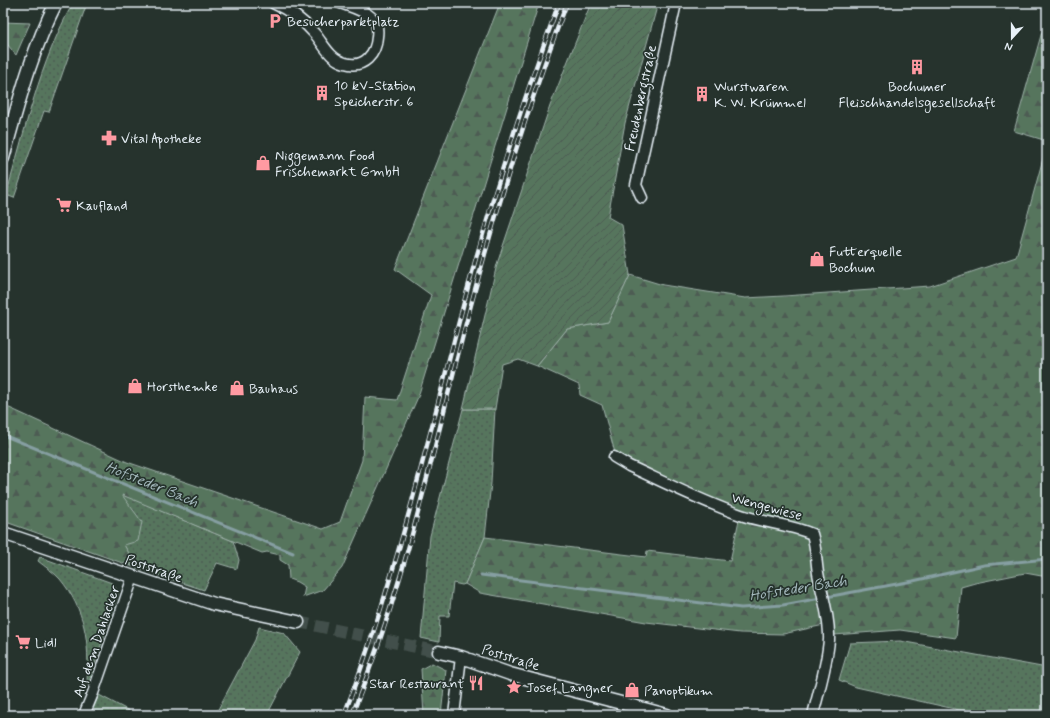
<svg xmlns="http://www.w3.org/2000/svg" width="1050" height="718" viewBox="0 0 1050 718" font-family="Mynerve,sans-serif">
	<defs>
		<pattern id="grass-dots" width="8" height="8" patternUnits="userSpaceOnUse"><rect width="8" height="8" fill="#56745d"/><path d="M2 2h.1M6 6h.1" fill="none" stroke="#4d5c53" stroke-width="1.8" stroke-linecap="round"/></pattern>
		<pattern id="forest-firs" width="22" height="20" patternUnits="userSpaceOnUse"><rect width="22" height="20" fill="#56745d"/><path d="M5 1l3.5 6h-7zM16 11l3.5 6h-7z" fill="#4d5c53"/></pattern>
		<pattern id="garden-furrows" width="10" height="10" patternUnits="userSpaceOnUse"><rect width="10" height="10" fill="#56745d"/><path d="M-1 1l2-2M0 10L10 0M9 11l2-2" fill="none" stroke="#4d5c53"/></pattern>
	</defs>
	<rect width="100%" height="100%" fill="#26332d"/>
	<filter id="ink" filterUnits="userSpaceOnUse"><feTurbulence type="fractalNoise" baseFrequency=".025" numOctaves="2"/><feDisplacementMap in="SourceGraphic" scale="8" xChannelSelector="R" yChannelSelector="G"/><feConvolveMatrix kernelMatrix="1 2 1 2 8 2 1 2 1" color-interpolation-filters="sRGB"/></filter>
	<g filter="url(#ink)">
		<path fill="url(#grass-dots)" stroke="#9fb2aa" d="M73,3h14l-38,109 -5,-1 -30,87 -8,-3c19,-65 34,-133 67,-192z
			M463,409h32l-4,74 -6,54 -20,47 -3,1 -9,-2 -4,33h-9l-1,26 -18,-4 9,-102z
			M121,494l112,47 6,19 -2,9 -20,-6 -13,27 -73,-24 -1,-11 -6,-10z
			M40,557l72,26 4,6 2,4 -29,89 -2,-1c3,-38 -2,-72 -27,-102 -6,-7 -15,-12 -22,-18z
			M259,627l25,6 16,19 -33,63h-52l40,-75z
			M900,641l147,27v47h-65l-126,-28 -17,-7 11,-37z
			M99,695l38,20h-47z"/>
		<path fill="url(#forest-firs)" stroke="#9fb2aa" d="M500,3h39l-121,394 -76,171 -19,22 -20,7 2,-10 -8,-5 -8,-3 -1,-14 -8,-5v-5l-13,-3 -5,1 -140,-58 20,27 -4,19 -14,4 6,10 1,11 -128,-45v-116l124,57 196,67 17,-7 22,-62 3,-63 32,3 34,-105 -36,-26z
			M3,22l27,1 -14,32 -13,-16z
			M1043,28l4,1v112l-33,-10z
			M1047,144v433l-22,-4 -50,10 -14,4 -5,51 -56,-8 -66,5 -1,-12 -50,11 -43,-1 -94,-11 -166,-29 -15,-9 20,-47 161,20 1,-6 83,10 11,-50 -33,-13 -93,-45 -13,-48 -22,-10 -1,-10 -42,-19 30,-37 41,-7 22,-47 33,10 82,13 39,-2 146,-10 86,-29z
			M432,663l14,7 -5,45h-17l-3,-46z"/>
		<path fill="url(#garden-furrows)" stroke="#9fb2aa" d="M591,3h67l-33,120 -17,94 14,8 8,50 -22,47 -41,7 -30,37 -19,-7 -16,5 -7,45h-32l34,-145 53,-158z"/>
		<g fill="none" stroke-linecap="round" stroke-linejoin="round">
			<path stroke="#869fa2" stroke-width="3" d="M3,435l290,118
				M481,575l260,33 42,-3 130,-24 71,-16 63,-6"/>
			<path stroke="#43504b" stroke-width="12" stroke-dasharray="12 6" stroke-linecap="butt" d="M298,622l141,30"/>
			<defs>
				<path id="minor" d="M273,3c16,7 30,17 42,31 9,11 15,25 30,29 19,6 31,-9 32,-26 1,-7 1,-13 -4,-18 -8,-9 -22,-12 -33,-16
					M642,198l-6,-13 40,-182
					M614,457l15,9c37,17 74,36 112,49 23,8 49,9 71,19 4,13 4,26 6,39 4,22 12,45 11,67 -2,25 -10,50 -16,75
					M84,715l9,-22 40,-116
					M454,715l7,-58"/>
				<path id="tertiary" d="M3,158c15,-53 28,-106 53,-155
					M3,533l211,71 84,18
					M439,652l22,5 49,17 157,41"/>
			</defs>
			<use href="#minor" stroke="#e8f1f8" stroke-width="13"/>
			<use href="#tertiary" stroke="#e8f1f8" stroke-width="15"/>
			<use href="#minor" stroke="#26332d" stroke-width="10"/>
			<use href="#tertiary" stroke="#26332d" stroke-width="12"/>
			<defs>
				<path id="rail" d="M344,715c53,-138 85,-281 123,-424 26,-97 57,-194 92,-288
					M352,715c18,-45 34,-91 48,-138 24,-81 43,-164 64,-246 29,-111 62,-221 103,-328"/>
			</defs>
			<use href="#rail" stroke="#e8f1f8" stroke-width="4.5"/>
			<use href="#rail" stroke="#26332d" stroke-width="3" stroke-dasharray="9" stroke-linecap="butt"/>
		</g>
	</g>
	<defs>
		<symbol id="parking-bare" viewBox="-9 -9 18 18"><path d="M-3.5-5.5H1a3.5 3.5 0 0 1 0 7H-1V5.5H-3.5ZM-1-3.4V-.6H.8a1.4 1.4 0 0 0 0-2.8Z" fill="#ff9aa2" stroke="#26332d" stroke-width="2.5" paint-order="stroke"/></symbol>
		<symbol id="building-bare" viewBox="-9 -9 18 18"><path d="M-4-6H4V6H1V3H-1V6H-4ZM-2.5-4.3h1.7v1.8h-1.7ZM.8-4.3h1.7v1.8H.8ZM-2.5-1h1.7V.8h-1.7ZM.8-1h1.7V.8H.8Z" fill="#ff9aa2" stroke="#26332d" stroke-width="2.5" paint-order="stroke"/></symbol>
		<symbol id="pharmacy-bare" viewBox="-9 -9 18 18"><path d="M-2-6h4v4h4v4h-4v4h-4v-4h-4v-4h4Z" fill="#ff9aa2" stroke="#26332d" stroke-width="2.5" paint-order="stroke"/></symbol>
		<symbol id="shop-bare" viewBox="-9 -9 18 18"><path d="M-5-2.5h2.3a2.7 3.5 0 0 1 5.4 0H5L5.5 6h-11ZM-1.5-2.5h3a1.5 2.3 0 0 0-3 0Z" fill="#ff9aa2" stroke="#26332d" stroke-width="2.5" paint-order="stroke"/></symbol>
		<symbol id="supermarket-bare" viewBox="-9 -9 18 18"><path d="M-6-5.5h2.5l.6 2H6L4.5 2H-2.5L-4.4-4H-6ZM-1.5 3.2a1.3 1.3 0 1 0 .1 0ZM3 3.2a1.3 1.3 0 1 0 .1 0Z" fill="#ff9aa2" stroke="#26332d" stroke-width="2.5" paint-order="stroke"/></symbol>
		<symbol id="restaurant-bare" viewBox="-9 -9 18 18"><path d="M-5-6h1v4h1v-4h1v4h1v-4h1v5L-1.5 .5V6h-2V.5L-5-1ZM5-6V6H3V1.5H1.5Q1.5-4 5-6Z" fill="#ff9aa2" stroke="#26332d" stroke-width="2.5" paint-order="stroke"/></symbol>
		<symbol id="sight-bare" viewBox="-9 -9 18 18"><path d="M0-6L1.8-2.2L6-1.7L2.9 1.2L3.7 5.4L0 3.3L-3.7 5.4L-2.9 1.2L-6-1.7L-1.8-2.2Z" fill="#ff9aa2" stroke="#26332d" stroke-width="2.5" paint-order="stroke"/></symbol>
	</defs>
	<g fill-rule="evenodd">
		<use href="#parking-bare" x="264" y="10" width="22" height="22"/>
		<use href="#building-bare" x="906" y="56" width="22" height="22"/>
		<use href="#building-bare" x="311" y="82" width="22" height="22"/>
		<use href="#building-bare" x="691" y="83" width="22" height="22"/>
		<use href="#pharmacy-bare" x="98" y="127" width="22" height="22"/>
		<use href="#shop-bare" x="252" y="152" width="22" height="22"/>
		<use href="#supermarket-bare" x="53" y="194" width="22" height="22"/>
		<use href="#shop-bare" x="806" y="248" width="22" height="22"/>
		<use href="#shop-bare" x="124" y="375" width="22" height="22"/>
		<use href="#shop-bare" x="226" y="377" width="22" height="22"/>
		<use href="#supermarket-bare" x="12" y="631" width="22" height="22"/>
		<use href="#restaurant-bare" x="465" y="672" width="22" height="22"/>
		<use href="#sight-bare" x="503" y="676" width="22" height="22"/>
		<use href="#shop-bare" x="621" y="679" width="22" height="22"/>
	</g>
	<g text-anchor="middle" stroke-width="3.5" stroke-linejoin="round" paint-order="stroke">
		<g font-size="14" fill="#e8f1f8" stroke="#26332d" text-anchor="start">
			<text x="287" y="26">Besucherparktplatz</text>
			<text x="334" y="90">10 kV-Station<tspan x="334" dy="16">Speicherstr. 6</tspan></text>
			<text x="714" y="91">Wurstwaren<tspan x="714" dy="16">K. W. Krümmel</tspan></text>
			<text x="917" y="91" text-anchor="middle">Bochumer<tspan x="917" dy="16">Fleischhandelsgesellschaft</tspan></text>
			<text x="121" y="143">Vital Apotheke</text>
			<text x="275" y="160">Niggemann Food<tspan x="275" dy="16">Frischemarkt GmbH</tspan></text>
			<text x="76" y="210">Kaufland</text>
			<text x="829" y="256">Futterquelle<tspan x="829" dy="16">Bochum</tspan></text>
			<text x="147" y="391">Horsthemke</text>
			<text x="249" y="393">Bauhaus</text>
			<text x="35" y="647">Lidl</text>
			<text x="464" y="688" text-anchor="end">Star Restaurant</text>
			<text x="526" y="692">Josef Langner</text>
			<text x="644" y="695">Panoptikum</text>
		</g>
		<g font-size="14" fill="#e8f1f8" stroke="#26332d">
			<text transform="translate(640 98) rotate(-78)" y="5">Freudenbergstraße</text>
			<text transform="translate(767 506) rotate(15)" y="5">Wengewiese</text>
			<text transform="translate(154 568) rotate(19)" y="5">Poststraße</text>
			<text transform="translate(96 641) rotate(-71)" y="5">Auf dem Dahlacker</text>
			<text transform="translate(511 657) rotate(17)" y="5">Poststraße</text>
		</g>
		<g font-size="15" font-style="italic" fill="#a6bbbf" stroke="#26332d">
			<text transform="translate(152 484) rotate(22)" y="5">Hofsteder Bach</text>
			<text transform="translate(798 588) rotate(-9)" y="5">Hofsteder Bach</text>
		</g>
	</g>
	<rect width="1050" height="718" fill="none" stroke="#26332d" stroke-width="16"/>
	<rect x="8" y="8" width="1034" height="702" fill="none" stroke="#e8f1f8" stroke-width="1.5" filter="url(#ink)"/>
	<g transform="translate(1012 38) rotate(201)" stroke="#26332d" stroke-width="3" paint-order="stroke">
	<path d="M0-3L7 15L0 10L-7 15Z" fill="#e8f1f8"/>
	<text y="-6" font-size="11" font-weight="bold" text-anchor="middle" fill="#e8f1f8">N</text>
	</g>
</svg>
